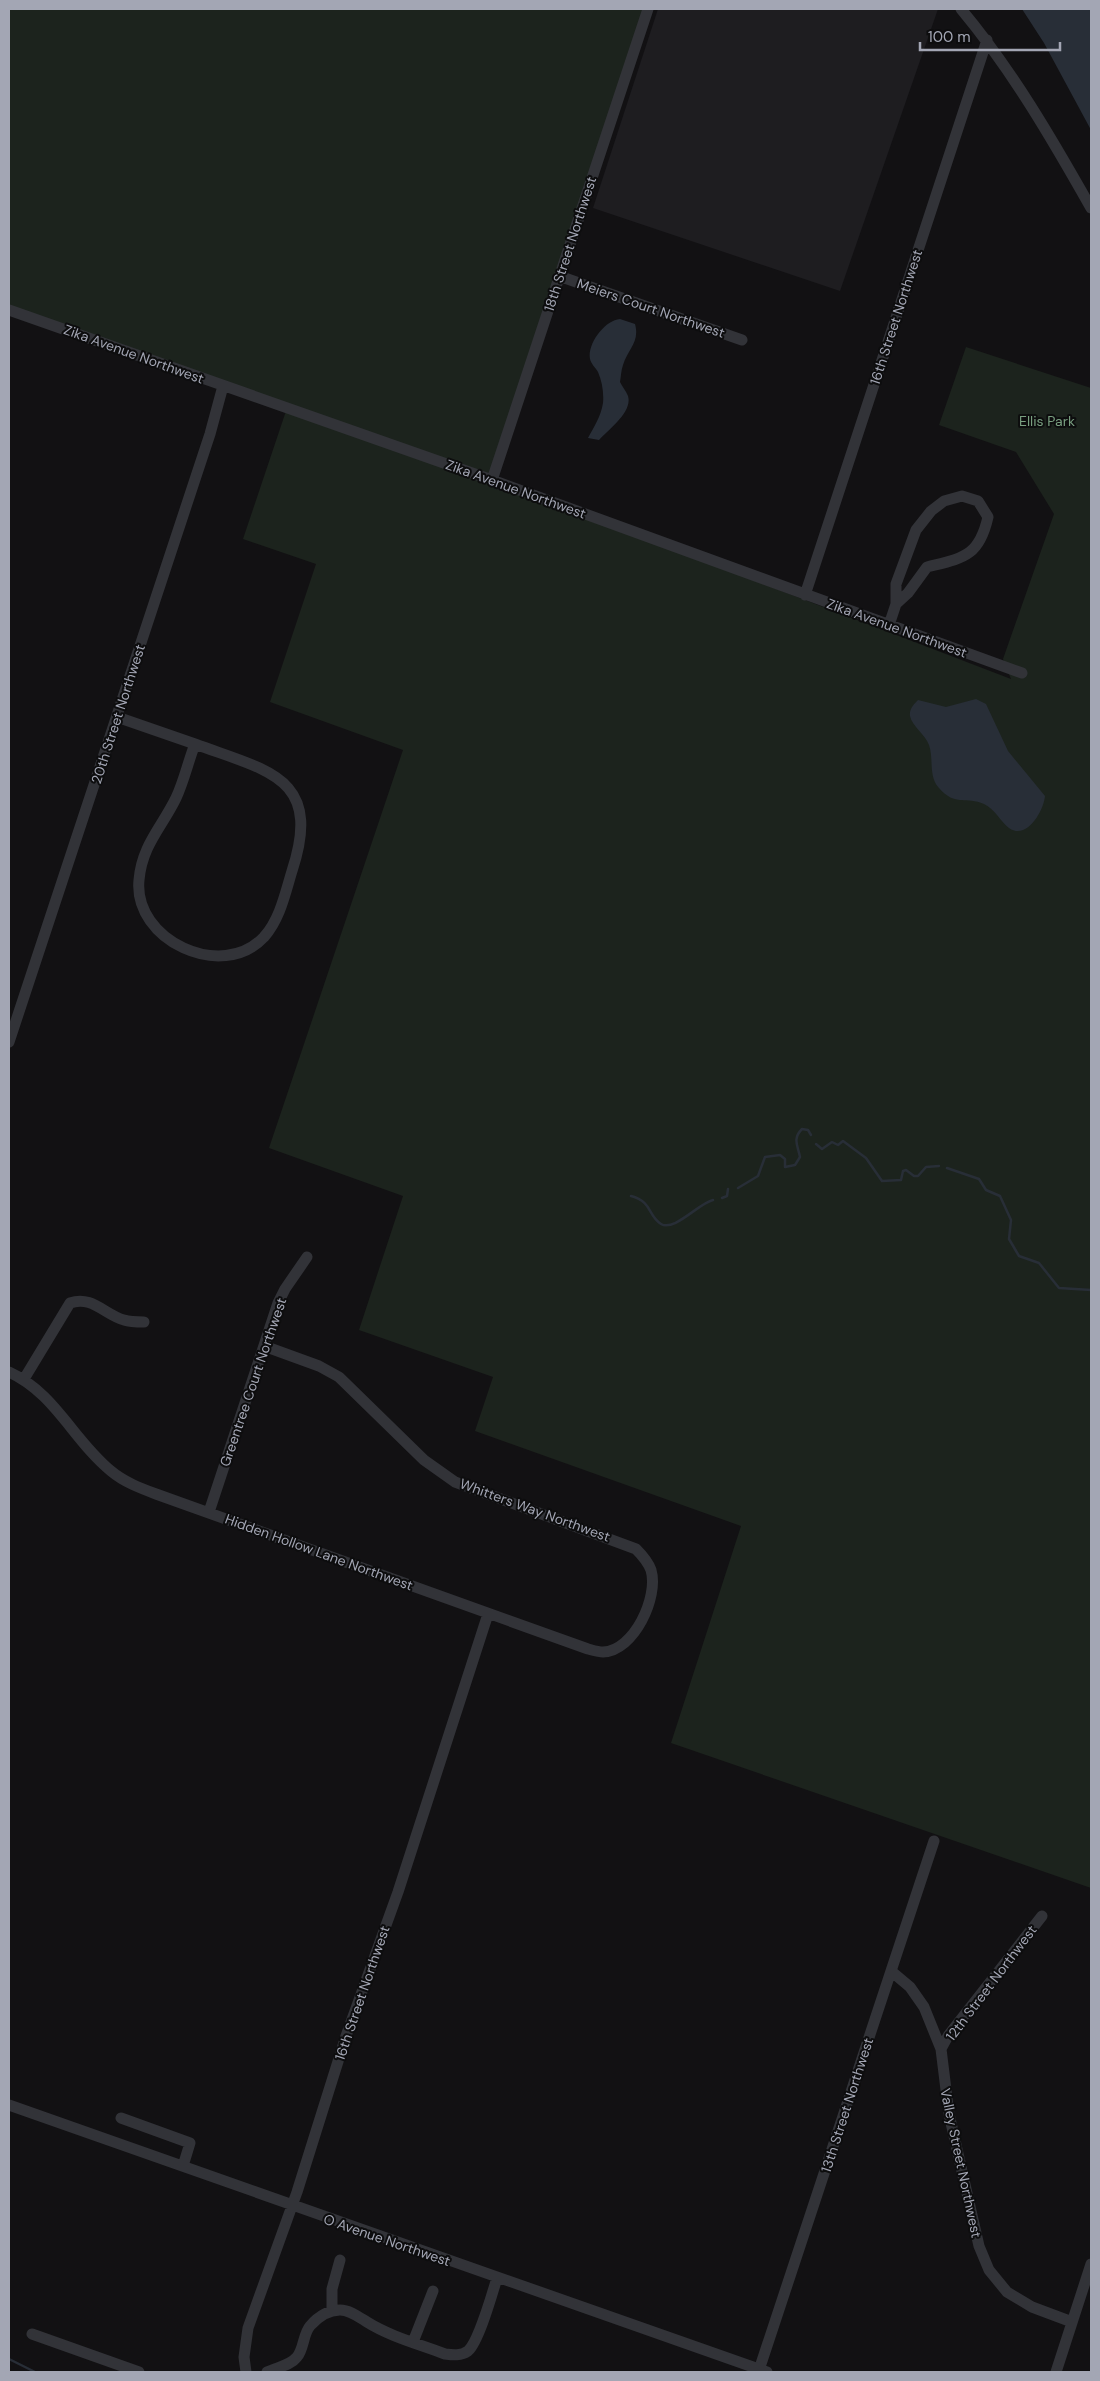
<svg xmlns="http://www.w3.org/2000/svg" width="1100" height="2381" viewBox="0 0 1100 2381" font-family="'DM Sans',sans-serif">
	<rect width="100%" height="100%" fill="#121113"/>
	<path fill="#1e1d20" d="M658,9h280l-98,282 -247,-83z"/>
	<path fill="#1c231d" d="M9,9h639l-156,471 519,199 -8,-20 51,-145 -38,-62 -77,-27 27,-78 125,41v1500l-420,-145 70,-217 -266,-95 18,-54 -134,-47 44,-134 -134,-48 134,-398 -133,-48 46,-138 -73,-25 44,-131 -278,-98z"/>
	<path fill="#282e37" d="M1022,9h69v121l-47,-87z
		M620,319l15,5c5,18 -7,25 -12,41 -2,6 -2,11 -3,17 2,4 6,9 8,14 5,16 -20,34 -29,44l-11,-2c6,-11 13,-22 15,-35 1,-10 -1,-22 -5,-31 -2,-4 -7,-8 -8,-13 -3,-15 15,-39 30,-40z
		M976,699l10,5 22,47 37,45c-1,14 -18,45 -36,32 -9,-7 -14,-19 -25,-24 -17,-8 -29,3 -45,-16 -11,-12 -5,-29 -10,-43 -4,-11 -17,-19 -19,-29 -1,-7 4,-12 8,-16l28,7z"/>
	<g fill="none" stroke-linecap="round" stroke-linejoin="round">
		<path stroke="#282e37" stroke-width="2.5" d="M816,1144l6,5 10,-7 6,3 5,-4 23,17 16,23 19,-1 2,-9 3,-1 8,6h4l8,-9 13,-1
			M947,1168l32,11 7,11 14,6 11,24 -2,19 10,17 20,7 20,25 32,2
			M738,1188l20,-12 7,-19 15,-2 5,4v8l10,-2 5,-8c-2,-11 -8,-18 2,-28l6,1 3,5
			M631,1196c22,6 16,19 30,28 13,8 38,-21 52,-24
			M722,1198l5,-2 1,-7
			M9,2359l26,13"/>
		<path stroke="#323338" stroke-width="11" d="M961,9c51,61 91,130 130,199
			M559,276l183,64
			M9,310l483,170 530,193
			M492,480l156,-471
			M805,595l182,-555
			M889,625l7,-21v-20l20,-54 15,-19 13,-10 18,-5 16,5 10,16c-9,40 -25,41 -61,50l-19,26 -12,11
			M117,717l78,27
			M195,744c73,27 128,33 97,127 -7,23 -12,48 -28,66 -42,45 -131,3 -125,-57 3,-35 23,-53 37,-82 8,-17 12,-36 19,-54z
			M9,1042l201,-608 13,-48
			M9,1372c46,21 64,68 102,99 13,11 29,17 45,23l432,155c4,1 10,3 15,3 31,-1 56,-55 48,-82 -3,-8 -9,-15 -15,-21l-181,-67 -31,-22 -85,-83 -20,-11 -55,-20
			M24,1379l46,-76c22,-8 35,12 54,17 6,2 13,2 20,2
			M209,1512l69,-209 7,-14 22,-32
			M891,1971l19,16 14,20 17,42 8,65 30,132 10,24 18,22 25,15 40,15
			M941,2049l7,-13 94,-120
			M9,2105l758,267
			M121,2118l69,25 -7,23
			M332,2311v-22l8,-29
			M32,2334l107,38
			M413,2342l20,-51
			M759,2370l175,-529
			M246,2372l-2,-15 4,-29 49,-136 49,-156 52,-144 90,-278
			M267,2372c10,-5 23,-6 30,-15 7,-8 6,-23 13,-31 7,-8 18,-16 30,-16 10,0 19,7 27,12 24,15 52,22 78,32 8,1 16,2 23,-3 11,-10 24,-57 29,-73
			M1056,2372l35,-108"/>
	</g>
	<g text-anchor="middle" stroke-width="4" stroke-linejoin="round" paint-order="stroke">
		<g font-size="14" fill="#a3a6b4" stroke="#0d0d0e">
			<text transform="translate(570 244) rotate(-72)" y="5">18th Street Northwest</text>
			<text transform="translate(651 308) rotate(19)" y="5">Meiers Court Northwest</text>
			<text transform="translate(896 317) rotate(-72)" y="5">16th Street Northwest</text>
			<text transform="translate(134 354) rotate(20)" y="5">Zika Avenue Northwest</text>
			<text transform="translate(516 489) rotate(20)" y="5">Zika Avenue Northwest</text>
			<text transform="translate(897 628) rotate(20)" y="5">Zika Avenue Northwest</text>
			<text transform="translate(118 714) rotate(-72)" y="5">20th Street Northwest</text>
			<text transform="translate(253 1382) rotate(-71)" y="5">Greentree Court Northwest</text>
			<text transform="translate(535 1510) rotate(20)" y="5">Whitters Way Northwest</text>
			<text transform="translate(319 1552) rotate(20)" y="5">Hidden Hollow Lane Northwest</text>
			<text transform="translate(991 1983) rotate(-53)" y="5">12th Street Northwest</text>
			<text transform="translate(362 1993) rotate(-71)" y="5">16th Street Northwest</text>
			<text transform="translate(847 2105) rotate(-72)" y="5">13th Street Northwest</text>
			<text transform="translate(961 2163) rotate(78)" y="5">Valley Street Northwest</text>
			<text transform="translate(387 2240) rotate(19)" y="5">O Avenue Northwest</text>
		</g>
		<g font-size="14" fill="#799f80" stroke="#0d0d0e">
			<text x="1047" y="426">Ellis Park</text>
		</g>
	</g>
	<rect width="1100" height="2381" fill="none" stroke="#a3a6b4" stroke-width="20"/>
	<path d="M920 42v8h140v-8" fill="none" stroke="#a3a6b4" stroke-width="2.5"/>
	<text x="928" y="42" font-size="15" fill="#a3a6b4" stroke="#0d0d0e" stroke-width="4" paint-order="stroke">100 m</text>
</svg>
